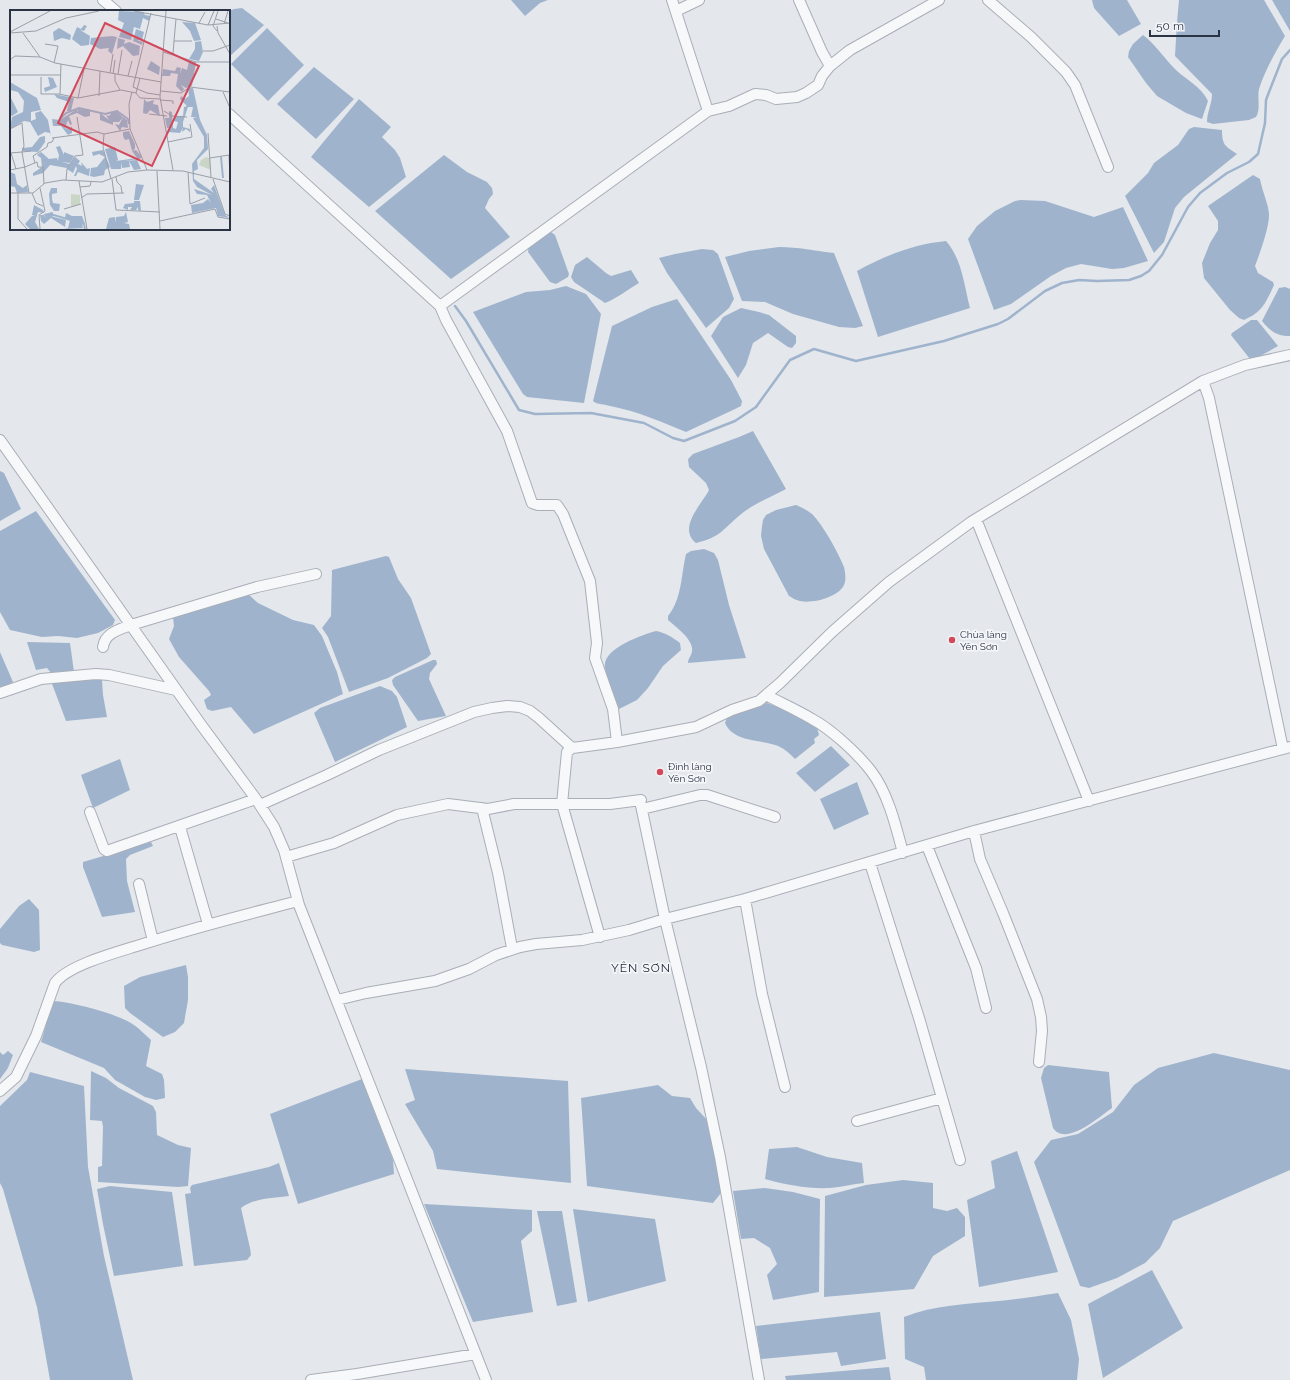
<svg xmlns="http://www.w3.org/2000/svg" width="1290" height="1380" viewBox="0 0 1290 1380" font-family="Raleway,sans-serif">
	<rect width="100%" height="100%" fill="#e4e7ec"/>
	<path fill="#9fb4cc" d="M511,0h37l-8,3 -15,13z
		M1092,0h35l14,24 -22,12 -25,-28z
		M1179,0h85l21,36c-10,17 -20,34 -26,53 -2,10 2,19 -3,28l-7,3 -36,4 -6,-2c0,-10 5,-18 5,-28l-37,-38 2,-34z
		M1272,0h18v31z
		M242,8l22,17 -35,32v-46l5,-2z
		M267,28l37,37 -36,36 -37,-37z
		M1143,35c12,9 21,23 32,34 11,11 26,17 33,32l-6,18 -16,-6 -29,-17 -11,-13 -18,-26 1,-6 4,-7z
		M314,67l40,32 -38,40 -39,-35z
		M359,99l32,28 -9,10 13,13 5,8 6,19 -37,30 -58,-50z
		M1194,127l28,3c0,15 3,16 15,24l-53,43 -9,11 -11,34 -10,11 -29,-57 23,-23 6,-10 24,-18 11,-16z
		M444,155l23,17 20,10 5,6 1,6 -4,5 -4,9 25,29 -59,42 -76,-68z
		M1253,175l7,4c2,12 9,26 9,36 0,13 -9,38 -14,51l3,7 15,9 1,3c-8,17 -11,27 -30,35l-5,-2 -9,-8 -26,-32 -2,-15 8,-20 8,-13v-9l-10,-15z
		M1021,200l24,1 49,16 29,-10 25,54 -24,7 -12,1 -31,-5 -15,4 -15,8 -40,28 -17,6 -26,-71 9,-13 18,-15 20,-10z
		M551,232l4,3 14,39 -1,3 -12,7 -6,-2 -22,-30 1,-7 18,-12z
		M946,241c16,18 18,44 24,67l-92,29 -21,-66c27,-15 57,-27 89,-30z
		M779,247c19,0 37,4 55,6l29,73 -8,2 -16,-1 -46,-13 -28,-12 -23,-1 -17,-44 24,-6z
		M702,249l11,1 5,4 16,45 -5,9 -23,20 -39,-55 -8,-15 16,-4z
		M587,257l19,16 5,3 20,-6 8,13c-11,6 -21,15 -34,20l-31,-21 -3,-5 4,-12z
		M566,286l20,8 15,20 -17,89 -57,-6 -4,-3 -50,-82 53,-20 24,-2z
		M1285,287l5,2v47c-13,0 -20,-5 -28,-15l17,-33z
		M677,299l54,81 11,21 -1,5 -6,3 -49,23c-24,-10 -49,-21 -76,-26 -5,-2 -13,-1 -17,-5l19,-75 40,-19z
		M741,308l18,4 10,3 27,21v7l-4,5 -4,-1 -20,-14 -15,10 -7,22 -8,13 -27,-42 12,-19z
		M1251,320h6l21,26 -23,13h-5l-19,-24 1,-2z
		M753,431l33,58c-15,8 -33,15 -46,26 -18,15 -19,22 -44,28 -19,-15 6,-39 13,-53l-3,-7 -17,-16 -1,-8 5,-5 46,-17z
		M0,471l4,2 17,36 -21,12z
		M796,505c5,2 11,5 16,9 11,11 26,38 32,53 1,4 2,11 1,15 -3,15 -33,22 -45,19 -5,-1 -7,-3 -11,-5l-25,-47 -3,-13 1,-10 1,-6 3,-5 10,-5z
		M36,511l79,109 -2,5 -15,8 -21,5 -19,-2 -16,1 -32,-7 -10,-18v-81z
		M704,549l10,4 4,7 11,45 17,53 -58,5c0,-5 4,-8 4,-12 2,-11 -16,-24 -24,-31v-4c14,-17 13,-41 18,-62l5,-3z
		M386,556l3,1 9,22 13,19 20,56 -4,4 -39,20 -39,14 -21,-55 -6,-9 9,-12 1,-46z
		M248,594l10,9 35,17 21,5 8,11 15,36 6,22 -89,40 -23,-27 -19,4 -5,-2 -3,-9 7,-5 -2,-4 -30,-34 -10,-18 5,-13 -1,-9z
		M656,631c10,2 16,6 24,12l1,7 -18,16 -15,22 -11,12 -18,9c-4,-12 -12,-28 -14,-41 -4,-19 37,-33 51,-37z
		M27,642l43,1 4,29 -22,2 -5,-6 -11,2z
		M0,652l13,30 -6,5 -7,2z
		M433,660h3l1,4 -7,9 -1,6 17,37 -28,5 -25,-36 -1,-5 3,-3z
		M99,677l3,3 1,15 4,22 -41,4 -15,-40z
		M380,686l12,5 5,6 10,30 -72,35 -21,-49 6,-5z
		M767,703l14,5 36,19 2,8 -5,4 1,4 -20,16c-5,-5 -10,-10 -17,-13 -17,-7 -44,-3 -53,-23l2,-5 15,-8z
		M831,746l19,19 -35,27 -19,-19z
		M120,759l10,31 -37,18 -12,-33z
		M857,782l12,32 -35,16 -14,-31z
		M151,842l2,4 -23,9 -4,4 1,22 8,31 -33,5 -19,-50v-5z
		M29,899l10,11 1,40 -6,2 -32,-7 -2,-2v-14l19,-23z
		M186,965l2,12v23l-4,23 -9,9 -12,5 -33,-24 -5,-5 -1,-22 16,-9z
		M53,1001c19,1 66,13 81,24 6,4 11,10 17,15l-5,26 16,8 2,6 1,18 -9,2 -11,-3 -30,-17 -11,-12 -63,-26z
		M8,1051l5,4 -5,13 -8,11v-27l3,3z
		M1214,1053l76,17v100l-117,51 -13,27 -15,15 -28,15 -28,10 -9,-2 -46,-124 17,-22 27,-6 35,-22 21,-27 24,-17z
		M1048,1065l61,7 3,36c-13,9 -46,39 -59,20l-12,-50 3,-10z
		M405,1069l163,12 3,102 -134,-14 -4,-18 -28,-47 10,-4z
		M91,1071l15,7 13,10 34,18 3,6 1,23 21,10 13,3 -3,38 -10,1 -80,-5v-15l4,-1 1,-39 -1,-6 -12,-1z
		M30,1072l54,14 4,81 16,89 29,124h-83l-13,-73 -34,-118 -3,-6v-77l27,-26z
		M362,1079l31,81 1,14 -96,30 -28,-90z
		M658,1085l14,11 18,2 6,10 13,14 12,71 -8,10 -126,-17 -6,-88z
		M797,1147l30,10 35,6 2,20c-11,1 -22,4 -34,5 -21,1 -44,-3 -65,-9l4,-30z
		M1017,1151l41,121 -79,15 -12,-87 28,-12 -4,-27z
		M279,1163l10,33c-16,2 -35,2 -48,12l9,40 1,7 -4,5 -53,6 -9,-72 6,-1 -1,-5 2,-3 77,-18z
		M903,1180l30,3v25l14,3 10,-3 8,9v19l-32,20 -19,33 -90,8 1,-101 41,-11z
		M110,1186l62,6 11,74 -69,10 -11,-52 -6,-35z
		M765,1188l28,4 27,7 -1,93 -46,8 -6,-25 10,-11 -7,-16 -16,-10 -13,1 -8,-48z
		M424,1204l108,6v21l-11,10 12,71 -60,10z
		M573,1209l82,10 11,62 -78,21z
		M537,1211h25l15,91 -20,4z
		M1152,1270l31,58 -80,50 -15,-74z
		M1058,1293l13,27 8,39 -2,21h-151l-2,-13 -19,-8 -1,-42c30,-12 63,-13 95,-16 20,-2 39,-5 59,-8z
		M880,1312l6,47 -45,7 -4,-14 -76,7 -5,-33z
		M889,1367l2,13h-105l-1,-4z"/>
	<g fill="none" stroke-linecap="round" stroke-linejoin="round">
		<path stroke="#9fb4cc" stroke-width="2.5" d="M455,306l11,15 53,89 16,4 56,-1 53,10 29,15 11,3 51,-20 21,-14 34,-47 24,-11 42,12 88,-20 54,-17 10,-5 37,-28 17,-8 17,-3 18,1 32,-1 12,-4 8,-5 13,-16 26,-48 12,-14 27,-20 22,-11 9,-8 7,-31 1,-23 3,-8 13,-33 8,-9"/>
		<defs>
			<path id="minor" d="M103,0l13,11
				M672,0l36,111
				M799,0l23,52 8,14
				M988,0l43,37 35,35 9,13 33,82
				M676,11l23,-11
				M229,114l211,192 6,14 61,111 25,72 6,2h19l6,9 27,67 7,62 -2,15 18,51 4,33
				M440,306l268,-195 21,-5 26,-12 11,1 10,4 21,-2 9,-4 12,-8 4,-9 8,-10 20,-16 89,-50
				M1203,381l6,17 74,351
				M0,440l202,286 54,73 18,28 10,23 15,55 187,475
				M976,519l113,282
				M103,647c2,-14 15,-17 28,-22l126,-38 59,-13
				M0,693l41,-14 55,-5 13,1 67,15
				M766,695c15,8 31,15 46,24 19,10 46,35 59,52 17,22 25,55 32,82
				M640,801l25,118 36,148 19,90 39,223
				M260,805l67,-30 52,-25 95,-38 18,-4 15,-2 13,1 10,4 9,7 33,30
				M482,808l16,65 14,75
				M642,809l58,-14h7l68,22
				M90,812l14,37 3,2 149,-52
				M180,827l28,97
				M974,831l6,28 23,54 34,86 4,18 1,14 -3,31
				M927,846l49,122 10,40
				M286,857l48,-14 63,-28 51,-11 40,5 26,-5h96l31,-4
				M870,863l49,155 41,142
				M139,884l14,57
				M745,899l17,95 23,93
				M600,937l-38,-133 5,-52 5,-4 8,-1 37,-5 79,-15 36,-17 27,-9 21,-18 52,-51 57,-50 82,-60 232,-141 42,-16 45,-10
				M337,1000l29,-7 69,-12 34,-12 27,-14 24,-8 16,-3 46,-4 47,-10 36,-11 80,-20 229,-68 316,-84
				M0,1091l16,-14 20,-41 19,-53c13,-18 63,-31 85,-38 52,-17 105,-30 158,-44
				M857,1121l85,-23
				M311,1380l46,-6 119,-20"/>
		</defs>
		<use href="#minor" stroke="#a9aeb7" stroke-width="12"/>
		<use href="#minor" stroke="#f7f8fa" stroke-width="10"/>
	</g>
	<g fill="#d1495b" stroke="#f4f6f9" stroke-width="1.5">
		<circle cx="952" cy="640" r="4"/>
		<circle cx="660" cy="772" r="4"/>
	</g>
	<g text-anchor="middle" stroke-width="3.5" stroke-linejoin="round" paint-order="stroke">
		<g font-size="10" fill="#2b3445" stroke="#f4f6f9" text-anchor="start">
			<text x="960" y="638">Chùa làng<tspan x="960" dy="12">Yên Sơn</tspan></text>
			<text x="668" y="770">Đình làng<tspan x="668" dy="12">Yên Sơn</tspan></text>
		</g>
		<g font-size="12" letter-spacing="1" fill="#1d2536" stroke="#f4f6f9">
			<text x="641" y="972">YÊN SƠN</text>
		</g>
	</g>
	<g transform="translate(10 10)">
		<rect width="220" height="220" fill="#e4e7ec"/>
		<path d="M196,147l4,1 1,12 -12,-5 2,-5zM61,184l9,1v9l-9,3z" fill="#c9d6c5"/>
		<path d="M109,1l24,1 2,3 5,1 -1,5 -6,-3 -3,11 -6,-2 -3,13 -12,-3 5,-14 -6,-3zM172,12l13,1 6,17 -7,1 -4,-10zM74,15l3,1 -3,5 -4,-1 10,6 -1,9 -8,1 -9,-7 5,-12 4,2zM49,18l12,7 -1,5 -8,-2 -8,3 -1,-9zM126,19l8,3 -2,8h-5l6,2 -1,3 -9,-4zM102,26l5,1 -5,17 -4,-3 1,-3 -9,1 -10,-5 1,-6zM108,28l7,2 -1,4 5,-2 11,4 -1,9 -6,1 -10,-10 -6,3zM191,31l2,11 -4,9 -10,-2 6,-10v-7zM141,51l9,6 -1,8 -12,-6zM179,51l7,1 -4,24 -6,2 -5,-3 3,4 -2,3 -6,-6 2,-12 -7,-1 -1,3h-8l1,-7 12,2 2,-4 4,1 -1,6 2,-6 5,2zM38,67l5,1 4,9 -12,5 -1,-4 6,-2zM0,72l27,16 4,12 -10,2v9l5,-2 -1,-6 6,-2 7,9 3,16 -1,-3 -5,-1 -7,4 -8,-14 -6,-1 -14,8 2,-12 11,-5 1,-11 -6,-9 -8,-2zM178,78h5l7,32 7,15 1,14 -11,11 1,9 -4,2v8l20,14 -3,-4 3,-4 11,30 5,3 -12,-2 -2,-8 -24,5 -1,-8 12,-2 5,-4 3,4 -4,-8 -10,-1 -3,-5 18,6 -15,-8 -4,-6 -1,-17 12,-16v-11l-11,-19 4,-1h-6l2,-10h-5l-5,15v5l7,2v3l-4,-3 -4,3 1,-4 -3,5 -12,-1v-3l4,-1h-5l-2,-10h4v-7l3,1 1,16 3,1 2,-7 -4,-1v-5h9l1,-9 3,-1 -7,-7 1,-3 4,3 4,-3zM44,84l20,4 -3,13h-4l2,-9 -12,-4zM0,86l8,16 -6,4 -2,-2zM134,89l3,3 7,-2 -1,4 5,1 2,11 -10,-6 -3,4 -4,-1zM67,99v3l1,-3 12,1v6l-5,1 -8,-4 -8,3 3,8 -2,1 -2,-5 -3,8 5,1 2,-3v7l-4,2 -7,-9h-8l-1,-7 8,1zM102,102h5l6,5 -4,5h-6v3l-13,-5v-7l9,7 -3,-5 3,1zM113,107l4,3 1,8 -6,-1 -2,4 -5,-7 4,1zM119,121l6,13v5l-3,2 -3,-12 -4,1 -2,-4v-4zM35,126v6l-7,10 -16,-1v-3l10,-1 8,-10zM50,136l4,9v-3l10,4 -4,7 -9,-1 9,2 -3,4 -17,-3 -7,8 -10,3v-3l9,-6 -1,-9 -4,-3 4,-3 8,7 8,-1 1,3 1,-6 -3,-8zM105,137l3,13 -2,1 21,-3 -5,-7 4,-1 6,7 -3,2 -16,2 14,-1 4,9 -7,1 -5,-9 1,6 -8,1 -1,-6v7h-10l-6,-20zM93,140l7,17 -5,3 -1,5 -10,2 -4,-1 1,-8 6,-1 8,-10 -6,-3 -6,2 -1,-4zM65,147l5,4 -2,3 4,2 -1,-4 6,7 3,-1 -1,8 -11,-4 -2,4h-2l3,-7 -1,-3 -3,7 -6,-4zM0,162l5,2 2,10 6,4 4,-3 1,7 -11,1 -2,-6 -5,-1zM126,174l8,1 -5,15h-5zM41,178h6v5l-5,1v5l1,4 7,1 -1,7h-5l-4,-6 -1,-11zM124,191h6l1,10 -3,-1v-3l-2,3h-6l2,-3h-4v3l-5,-2 2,-4 9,-1zM24,195l9,5 1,3 -6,-1 -3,10 4,7h-9l-5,-5 7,-8h3l-3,-1zM43,202v3l-3,1 16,4 -1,7 -14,-9 -7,6 -3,-3 -1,-6h3l1,3h2l3,-2 -4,1 -1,-3zM116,202l2,10 -4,1 5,1 1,5h-24l3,-11 6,-1 1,6v-6l8,-1zM56,203l6,3h10l3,8 -20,-6zM60,210l12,4 1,4 -19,1 4,-1z" fill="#9fb4cc"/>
		<path fill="none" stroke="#9fb4cc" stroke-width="2" d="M50,109l6,-6 13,-5 26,6 12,-3 11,8 1,5M211,147l2,21M33,205l1,3 10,-3 30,9 1,5"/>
		<path fill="none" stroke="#9a9fa9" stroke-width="1" d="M124,1l74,14 22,-2M156,1l-6,86 13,73M166,9l-2,22h18M206,9l12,4M189,13l6,-11M214,14l4,-13M198,15l6,-14M207,16l1,7 12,21M207,21l-4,-5 5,-15M0,22l40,-21M0,23l26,-2 30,-13 33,-7M13,23l17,24M35,34l13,2 -4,17M193,41h10l17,-6M153,42l33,10h34M163,44l1,-13M0,50l5,-4 25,1 15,6 106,19M100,63l3,-19M103,64l2,-14M105,64v7l5,9M108,64l4,-24M0,65h51M118,66l4,-15M31,67v17h18l19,4 43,-8 15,3 4,-15M123,77l18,-74M123,77l14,6 13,2M151,81l20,2 9,-6 40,5M122,82l-3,12 1,25 17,41M213,82l7,16M126,83l4,5 20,1M50,84l1,-30M89,86l1,-25M68,88l6,-29M150,90l13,1v3M154,101l8,5 15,1M139,104l18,2M0,119l12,-6 2,23 -2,6 -12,1M198,123l3,44M94,124l-1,13 8,32M42,128l45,-6 7,2 26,-5M158,132l24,-5 -2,-13M1,143l5,16M219,145l1,23M200,148l19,-3M25,153l-2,-7 14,-9 1,-4 4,-1 2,-4M15,157l12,-5 1,5h5l1,17M0,160l15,-3M147,161l3,58M178,162l2,32 15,-6M106,167l1,5 4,4 1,7M102,169l4,31 44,2M203,169l12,35 5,2M56,170l1,-11 8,-13 8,-1 -6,-38M69,171l8,48M70,177l10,-1 1,-4M30,178l5,23 -6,4 1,14M0,183h23l12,-10 18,-3 39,2 26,-10 19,-2 36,1 47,11M8,183v26l9,10M19,183l-7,-41 9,-1M22,183l4,10 7,3M71,188l6,-4 37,-1M54,199l17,-5M150,211l55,-12 3,8 12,2"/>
		<path fill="#d1495b" fill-opacity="0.15" stroke="#d1495b" stroke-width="2" d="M95,13l94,43 -47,100 -94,-43z"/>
		<rect width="220" height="220" fill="none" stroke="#2b3445" stroke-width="2"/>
	</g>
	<path d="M1150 30v6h69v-6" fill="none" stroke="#2b3445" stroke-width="2"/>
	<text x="1156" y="30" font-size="12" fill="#2b3445" stroke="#f4f6f9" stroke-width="3" paint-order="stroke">50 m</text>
</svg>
